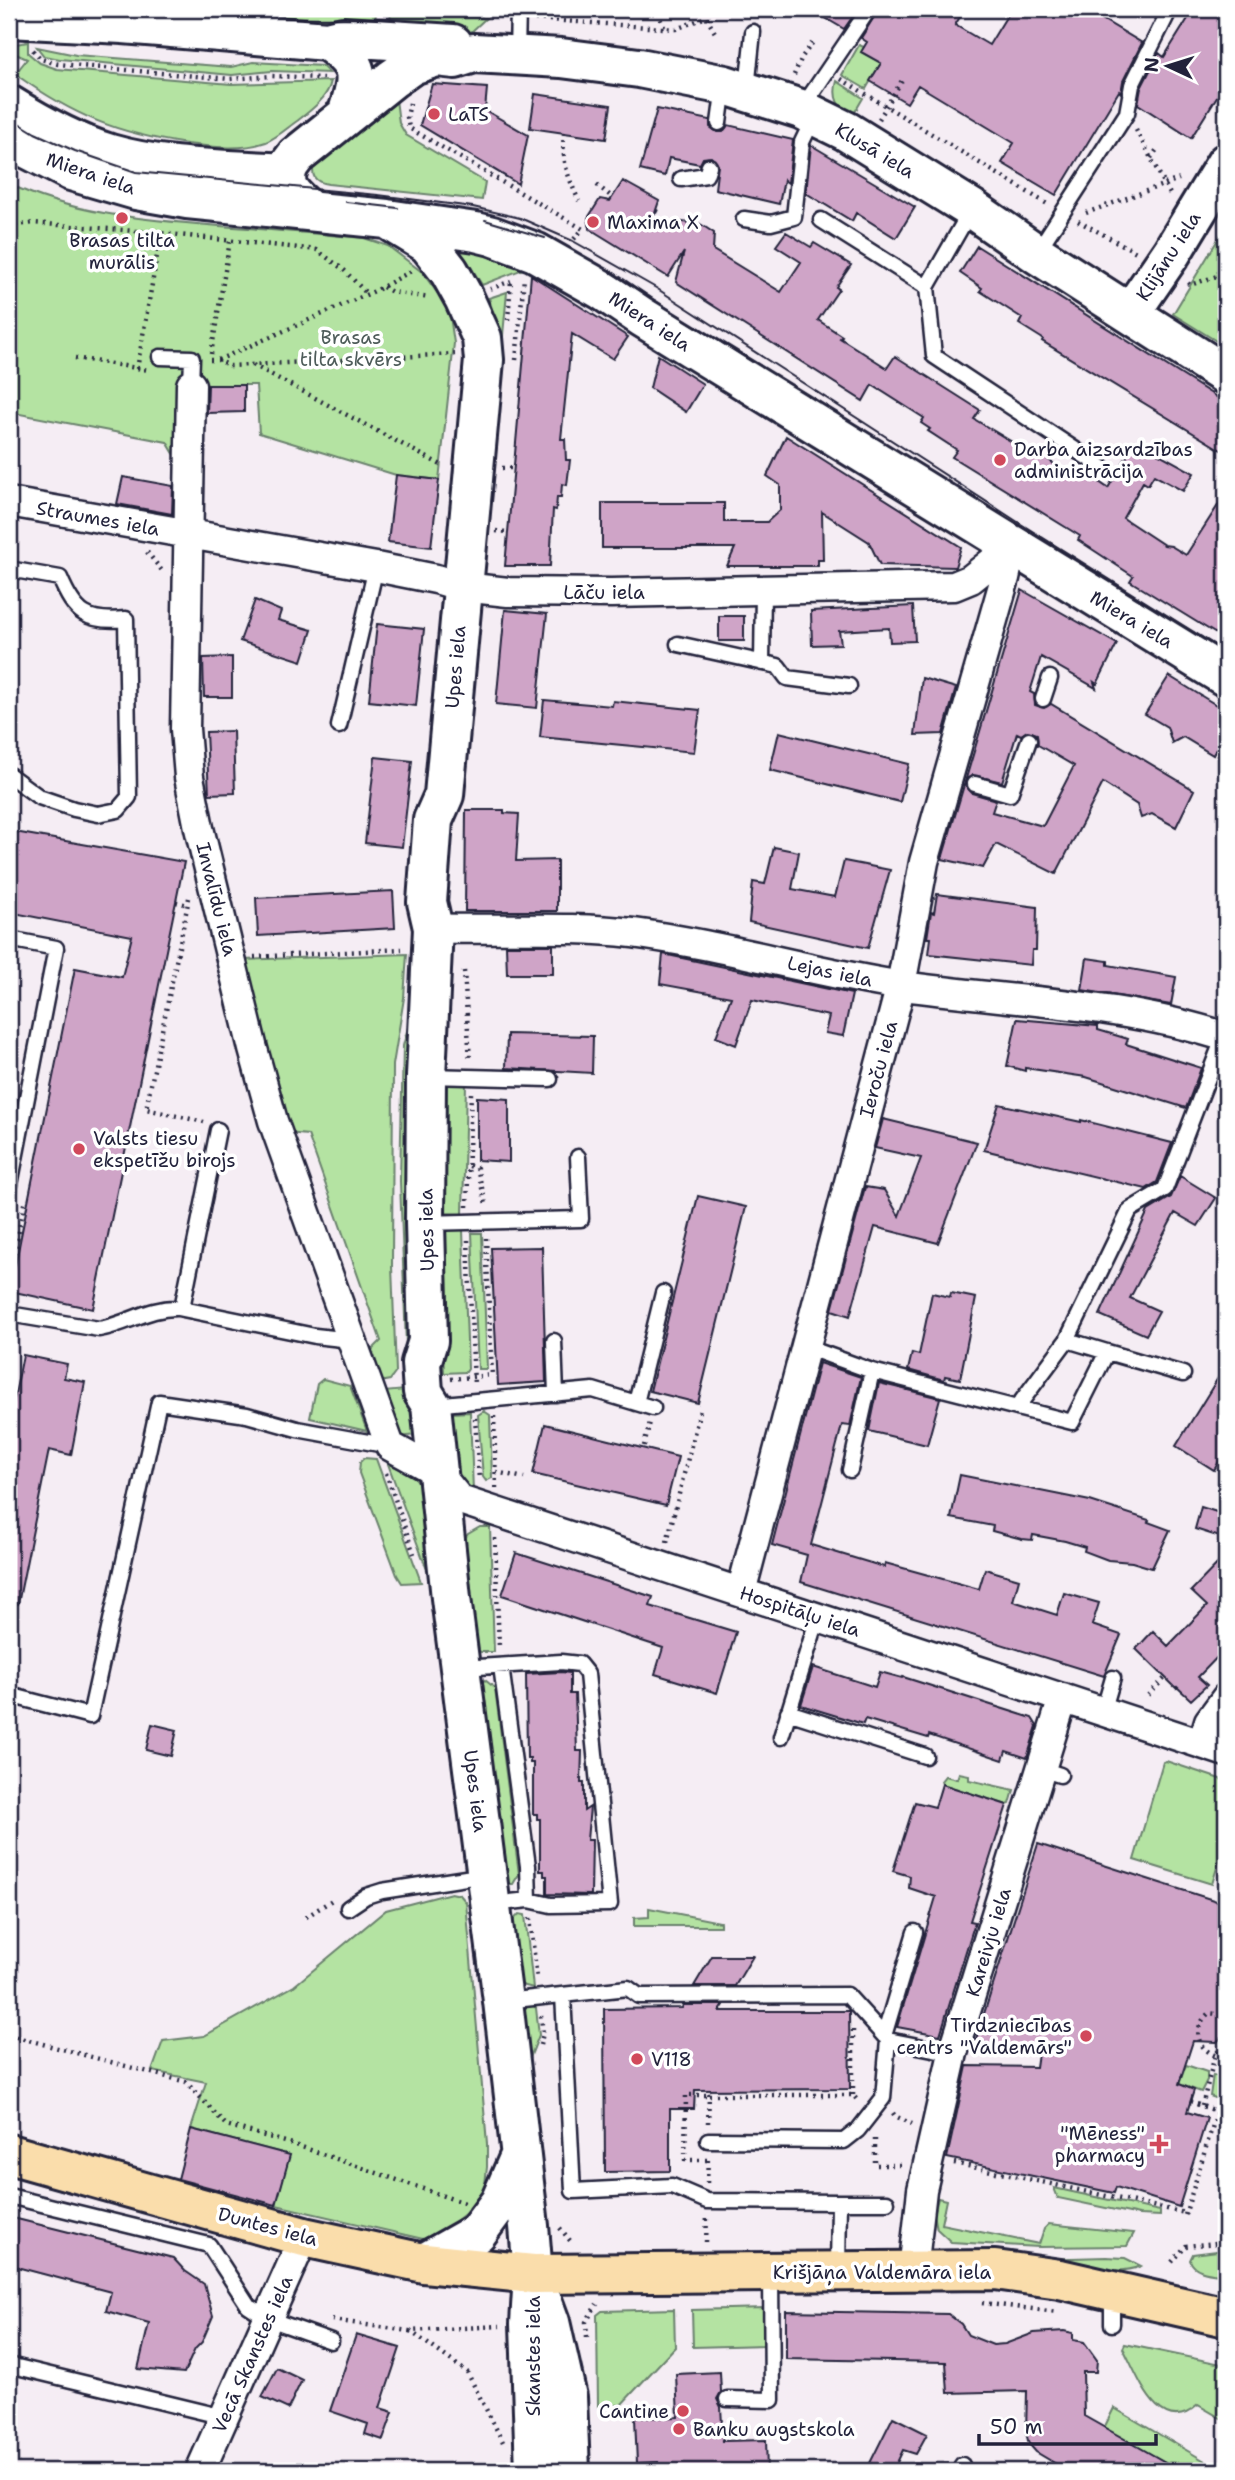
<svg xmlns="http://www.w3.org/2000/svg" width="1235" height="2480" viewBox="0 0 1235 2480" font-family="'Shantell Sans',sans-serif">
	<rect width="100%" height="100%" fill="#f5edf4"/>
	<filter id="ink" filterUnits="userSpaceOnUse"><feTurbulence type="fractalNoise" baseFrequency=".0143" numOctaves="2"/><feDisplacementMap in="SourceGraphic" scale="14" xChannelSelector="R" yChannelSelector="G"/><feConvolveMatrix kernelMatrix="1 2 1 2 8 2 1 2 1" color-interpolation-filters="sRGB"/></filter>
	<g filter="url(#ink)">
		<path fill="#b4e3a2" stroke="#6b826e" stroke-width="2" d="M248,9h95l33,3 -2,22 -127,-13z
			M391,11l95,7 -17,16 -80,1z
			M28,42v11l12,10 17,6 174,15 100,-3c-3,17 -21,30 -34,40 -10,7 -19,16 -31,21 -25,9 -53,5 -79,2 -71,-11 -113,-28 -172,-70l12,-15 -18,-8v-6z
			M859,45l5,2 -2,5 19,11 -15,26 -24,-14z
			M37,47l39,8 155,12 22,-5 69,4 7,7 -57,-2 -40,4 -172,-16 -16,-3z
			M837,81l26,17 -11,19c-14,-10 -20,-19 -15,-36z
			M395,91l4,32 7,12 79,47 -3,18 -154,-16c-14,-2 -17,-8 -14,-22z
			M9,184c64,30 130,35 199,41 52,4 104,8 156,13l24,8 34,26 27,37 5,34 -15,137 -43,-5 -137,-42 -3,-48h-74l-6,72 -9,-15 -158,-30z
			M1226,226v121l-53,-33z
			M452,244l79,22 -49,19 -14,-23z
			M507,292l-5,54 -13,-48z
			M407,954l-3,44 -11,67 -1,201 4,106 -6,8 -11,2 -10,-29 12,-12 -73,-206 -21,-2 -45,-173z
			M411,1016l5,362 -9,-6 -7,-191 3,-135z
			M441,1084h25l-3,130 -24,-1z
			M438,1230h25l5,139 -2,3 -22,1z
			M472,1233h10l5,136h-9z
			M323,1379l27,7 17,45 -57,-13 7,-34z
			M416,1389l3,42 -4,4 -14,2 -18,-45z
			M484,1411l6,4 2,63 -6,3 -3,-4 -5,-62z
			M470,1412l3,79 -15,-8 -7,-70z
			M364,1458l12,1 45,123 -19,1 -5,-8 -38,-102 1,-11z
			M388,1464l22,8 14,16 6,90z
			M480,1527h10l4,125h-13l-8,-3 -13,-104 8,-11z
			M485,1680l10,8 24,186 -6,10h-7l-27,-201z
			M1166,1761l60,20v57l-14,46 -78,-24 29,-98z
			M959,1773l10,2v5l45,10 -4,14 -3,1 -65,-21 -1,-3 4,-5 12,3z
			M451,1893l9,2 6,7 21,242v23l-3,26 -18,20 -19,15 -24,11 -147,-34 13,-50 -98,-26 15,-47 -54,-11 11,-30 41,-5 90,-50 92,-76z
			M649,1908l71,14v4h-86v-8l15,-1z
			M519,1914l6,1 8,73 -11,-3 -6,-5 -7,-55z
			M531,2004l5,4 3,27 -11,28 -6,-49 2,-7z
			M1226,2057v17l-8,25 -8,-3 3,-21 7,2z
			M1186,2065l21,7v8l-6,12 -22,-8z
			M1054,2188l106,23v5l-21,-1 -81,-17z
			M938,2198l8,2 -5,24 98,20 5,-15 5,-5 85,9 -7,13 -88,1 -88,-5 -14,-13 -3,-15z
			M1226,2250v25c-12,-2 -32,-2 -36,-15l3,-6z
			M1106,2257l19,1 16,8c-25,12 -78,-3 -105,-7z
			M765,2308l1,37 -73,2 -1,-37z
			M674,2309l1,38 -54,58 -23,1 -1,-91 5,-4z
			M1125,2344l101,21v56l-28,-16c-39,35 -60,-29 -75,-57z
			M1114,2408l108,63h-41l-77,-43z"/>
		<path fill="#cfa4c7" stroke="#22223b" stroke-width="2" fill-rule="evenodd" d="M810,9h48l-14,20z
			M879,9h86l-10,16 34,20 22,-36h74l57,34 -19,38 -2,12 -2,-2 -63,104 -54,-32 12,-20 -96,-58 -11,18 -37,-22 11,-18 -20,-11 6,-10 -6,-4z
			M1194,9h32v73l-35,56 -53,-34 3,-16 18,-35 5,4z
			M432,84l55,4 -2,22 43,25 -10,49 -98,-59z
			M535,94l76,11 -5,34 -76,-11z
			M657,109l53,11v7l7,5h6l5,-7 65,15 -5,43 -4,-3 -5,24 -64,-15 3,-24 -7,-8 -8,1 -3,6 -31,-6 -4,18 -25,-6z
			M811,145l104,62 -19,31 -40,-25 -4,8 -46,-28z
			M623,181l36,20 -6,18 38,4 1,-3 10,5 12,8 -1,17 68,42 20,-30 -25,-16 10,-14 25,15 3,-4 37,22 -15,22 3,2 -21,31 24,16 -2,2 47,30 8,-12 85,54 -6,9 68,41 3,-3 26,20 6,-10 31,21 28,-47 58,32 -11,18 -29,-16 -6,10 -5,-3 -20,36 41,27 7,1 15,9 40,-62v147l-96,-59 3,-5 -55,-36 2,-4 -128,-79 5,-7 -29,-19 2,-2 -9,-6 3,-5 -52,-33 -9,16 -187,-119 8,-30 -16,25 -78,-48 -2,-11 12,-19 10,2z
			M977,246l249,157v50l-184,-112 1,-2 -24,-15 3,-6 -42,-27 2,-3 -22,-15z
			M531,275l97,62 -15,22 -41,-25 -11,105h4l1,21h4l-3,25 -5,-1 -1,13h-4l-1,13 -3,-1 -3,57h-45z
			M658,355l45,29 -17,28 -36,-24z
			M208,385h36v27l-37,1z
			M786,436l175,111 -6,20 -75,-2 -11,-23 -47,-30 1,48h-5v6h-91l8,-18h-133v-45h122v19h43l13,-12v-25l-13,-9z
			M396,475l43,5 -8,67 -43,-5z
			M123,477l50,9 -1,28 -55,-10z
			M1022,590l95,54 -20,40 -3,-2 2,6 -55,-31 -11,35 4,2 1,11 9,3 7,-4 143,86 -18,37 -24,-13 -11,4 -4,-13 -34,-22 -47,91 -60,-30 -13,24 -41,-9zM1027,731l10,3 1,11 36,21 -31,60 -51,-14 4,-12 -24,-7 -6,-7 2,-8 5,-3 29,7 15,-49 4,2z
			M255,600l26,11 -3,9 34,10 -10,31 -62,-20z
			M913,606l2,35 -25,1 -1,-14 -50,3 2,13 -29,1 -1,-34z
			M505,610l42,4 -10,94 -41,-4z
			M719,616h25v25h-25z
			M377,624l47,5 -8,77 -47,-5z
			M232,657v40h-28l-1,-39z
			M1169,676l57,35v18l-13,26 -30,-18 -11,6 -5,-16 -22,-13z
			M922,678l34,10 -13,46 -28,1z
			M544,700l68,6 1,-5 87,9 -6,42 -154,-15z
			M233,731l2,62 -26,1 -3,-62z
			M779,732l130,32 -9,38 -130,-32z
			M375,757l37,4 -10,86 -37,-4z
			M466,810h38v3l15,1 -3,47 41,-1v51h-92z
			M9,831l175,31 -91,447 -83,-18 65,-323 47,9 10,-41 -123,-24z
			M774,847l25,5 -7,37 43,8 9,-36 46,9 -22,78 -119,-26 4,-40 12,2z
			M393,891l2,37 -137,8 -2,-38z
			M937,894l100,13 -1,43h-4l-1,15 -102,-11 2,-16h-4l4,-26 3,1z
			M506,945h47v29h-46z
			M663,954l189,40 -9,42 -18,-3 4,-17 -77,-16 -16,45 -20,-8 15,-40 -71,-13z
			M1087,958l21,3v4l68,12 -5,28 -89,-15z
			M1017,1019l81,7v4l30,9 -2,5 75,24 -15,40 -100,-31 -61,-9v3l-18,-5z
			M507,1034l86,2 -1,37 -86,-5z
			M477,1097l32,2v63l-32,-2z
			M999,1104l82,18v-2l91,23 -15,39 -11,7 -162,-39z
			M883,1119l94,23 -39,101 -63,-16 -25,89 -18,-6 33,-123 19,3 15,26 22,-58 -46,-10z
			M1180,1176l36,22 -18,28 -23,-13 -45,85 29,13 -13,24 -46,-20 48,-104 23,-14z
			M698,1196l48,11 -48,196 -48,-12z
			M542,1247l4,135 -48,3 -7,-137z
			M932,1293l18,4 1,-4 25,5 -16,81 -15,-3 -1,4 -36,-10 4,-17 7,2z
			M23,1355l44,9 -3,14 21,4 -14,73 -22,-5 -31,154 -9,-1v-179z
			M819,1363l42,14 -11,49 -8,-1 -31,120 73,22 1,-4 94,26 6,-20 34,10 -6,22 44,14 7,-22 35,10 -7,22 29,10 -17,41 -303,-94 6,-27 -35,-10z
			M1226,1365v85l-12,20 -38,-24z
			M879,1383l61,15 -13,47 -58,-14z
			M545,1424l133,33 -12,48 -133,-31z
			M960,1475l130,26 59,19 -1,2 22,8 -18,38 -20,-6 -24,-2 -24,-9 1,-4 -20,-6 -32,-6 -1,5 -10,-1 -30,-8 1,-5 -42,-8z
			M1201,1507l25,8v24l-31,-10z
			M516,1553l137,44 -3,9 86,26 -19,61 -62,-19 8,-26 -161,-53z
			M1226,1555v93l-28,29 9,8 -16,15 -14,-13 -1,1 -40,-39 17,-18 15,15 39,-40 -16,-15z
			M813,1667l62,20 5,-15 22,6 1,-1 129,41 5,8 -10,32 -21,-7 -3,9 -74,-25 -1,3 -63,-19 -2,5 -62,-19z
			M561,1672l9,1v21h5l2,57h5l-1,32h3v28l6,-4 -3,33h5l-1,55 -44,-1v-18h-3v-5h-4v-52h-3v-5h-4v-51h-3v-5h-3l-1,-84z
			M152,1724l25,6 -6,26 -25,-6z
			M942,1784l65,21 -37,116 5,1 -35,113 -43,-8 39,-130 -27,-9 1,-12 -17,-5 22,-69 20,5z
			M1038,1844l188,60v104l-2,26 -7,8 -24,-1 -14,43 15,6 -7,22 20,6 -28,89 -63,-20 -2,6 -167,-35 20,-92 69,1 2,-14 -63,-11z
			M712,1956h41l-18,30h-41z
			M683,2005h41l-4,6h129l1,78 -155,1 -1,19h-24v62l-65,1 -1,-163 78,-1z
			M191,2129l99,26 -14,50 -98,-26z
			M9,2217l164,41 12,13 19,13 9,32 -11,26 -7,7 -11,24 -46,-4 11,-46 -43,-12 5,-19 -102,-27z
			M786,2311l162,3 13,10 7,11 25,10 12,-1 29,-11 30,-2 9,2v7l11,2 13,18 -1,12h-13l1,44 97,55h-113l-32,-19 -7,-8 -3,-11 1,-42 -79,2 -2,-31 -160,-3z
			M356,2335l44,13 -20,60 13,4 -10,28 -18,-6 3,-10 -38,-13z
			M277,2368l25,12 -14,29 -26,-12z
			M720,2372l1,20 -4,7 4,8 2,34 43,-1 1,31h-109v-9l-21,1 -2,-45 43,-1 -2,-43z
			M893,2417l34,17 -11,20 -13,-4 -10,21h-27z"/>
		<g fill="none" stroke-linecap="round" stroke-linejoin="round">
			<defs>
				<path id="lane" d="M237,32l2,-23
					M517,53l1,-44
					M747,89l6,-57
					M802,108l67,-99
					M719,123l5,-37
					M681,179l25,-4 3,-9
					M744,219l27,4 23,-6 8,-75 12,-25
					M821,220l106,67 44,-77
					M1037,252l90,-139 5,-28 36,-72 -5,-4
					M927,287l7,69 169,112
					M160,357l32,1 -1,27
					M9,569l51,9c15,36 27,45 66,41l3,178 -11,13 -20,4 -24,-5 -35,-12 -30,-22
					M678,644l100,22 9,12 62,8
					M762,663l1,-73
					M1043,699l7,-21
					M339,726l37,-159
					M975,784l35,10 19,-54
					M9,939l47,9 -47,242
					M427,1076l123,3
					M426,1223l155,-4 -3,-62
					M182,1308l36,-178
					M9,1314l90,15c29,-5 50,-22 79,-21l137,28 36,4
					M1067,1340l63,-130 35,-21 59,-153
					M554,1341l2,53
					M806,1347l66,24 200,51 35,-70 76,22
					M636,1403l27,-110
					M433,1405l160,-15 60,18
					M1018,1406l49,-66 40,12
					M850,1470l22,-99
					M501,1666l27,200 1,34
					M462,1668l99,-6 18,2 8,10 23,230 -59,1 -22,-5 -37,4
					M9,1695l81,21 69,-314 88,13 50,14 93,17
					M788,1712l137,44
					M1103,1712l10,-34
					M781,1737l37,-120
					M1041,1769l19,6
					M348,1908l18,-12 16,-5 103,-16
					M563,1995l10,196 99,-5 35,15 132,1 -1,68
					M505,2001l123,-13 11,8 208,-1 41,45 65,13
					M884,2036l31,-104
					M708,2140l136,1 14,-11 25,-32 5,-58
					M9,2196l200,49 39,60 21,14 62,22
					M839,2202h48
					M1112,2324v-30
					M9,2365l215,52
					M727,2399l45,1 -1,-126
					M959,2471l3,-6"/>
				<path id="street" d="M191,385l-6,344 4,48 10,51 54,221 20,72 117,325 47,26 23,28 766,252
					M9,502l367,65 60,12 27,8 45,5 103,1 343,-7 17,-7 41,-33
					M433,928c67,3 133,-3 200,5 91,12 179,39 270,53 108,15 219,17 323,51
					M741,1592l160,-607 23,-123 81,-284 7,-32
					M1202,1744l7,-23 17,-23
					M913,2271l9,-81 31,-137 110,-355
					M200,2471l104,-234"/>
				<path id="secondary" d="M9,18l114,6 204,17 16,-4 110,7
					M327,41c35,25 33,35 20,74
					M9,105c32,20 65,38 101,49 54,16 120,15 176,19
					M9,139l62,32 65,19 51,9 200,20 89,13 16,4 43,16 67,38 40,27 584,360
					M309,210c-17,-14 -30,-25 -19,-46l6,-8 96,-77 20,-14 25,-8 18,2 19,-6 87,5 78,10 86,17 76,24 45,22 126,78 65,45 189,121
					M387,219l41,25 21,27 15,27 18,40 2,22 -40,435 -11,25 -6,82 6,26 -7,148 -1,147 3,118 -7,22 2,29 8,13 20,193 52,403 26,225 4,48 -3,50 5,147
					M1131,312l41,-60 54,-89
					M424,2263l53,-30 23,-31 19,-44
					M543,2303l7,19 17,75 3,74"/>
				<path id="primary" d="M9,2154l295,83 120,26 109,11 462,-4 65,9 166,38"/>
			</defs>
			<use href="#lane" stroke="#22223b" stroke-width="19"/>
			<use href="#street" stroke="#22223b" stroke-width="33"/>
			<use href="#secondary" stroke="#22223b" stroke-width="44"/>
			<use href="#primary" stroke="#22223b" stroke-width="44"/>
			<path stroke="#22223b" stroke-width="4.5" stroke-dasharray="2 5" stroke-linecap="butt" d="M432,9l70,7
				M653,9h3l9,20
				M535,19l141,10 30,-12 11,19
				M33,50l8,9 17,5 172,15 41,-3 52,2
				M794,75l8,-18 11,-15
				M841,79l208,126
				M410,103l-3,14 2,11 174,101 -9,10
				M879,119l25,-42
				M1136,130l35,66
				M564,133c-3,26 4,44 15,68
				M1219,134l7,-11
				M1151,158l7,-10
				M597,185l16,13
				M656,211l6,3
				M1086,213l93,-34
				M1078,221l60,32
				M9,226l24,-3 128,10 156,17 27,20 23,24
				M1188,283l2,2 36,-12
				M383,287l9,5 37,6
				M490,289l21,-8
				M508,320l3,-39
				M211,354l19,-113
				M75,358l74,12
				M210,360h8l12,6 225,-12
				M218,360l159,-70 36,-20
				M516,360l8,-82
				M253,365l190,101
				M137,369l24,-136
				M502,468h11
				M496,531l11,1
				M147,552l16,20
				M189,898l-43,211 58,13
				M176,902l12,3
				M254,957l148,-8
				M464,971l6,89
				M469,1166l8,2 9,36
				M467,1207l4,-114
				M486,1238l6,138
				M468,1240l6,145
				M9,1281l16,-82
				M451,1379l41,-4
				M494,1416l2,72
				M475,1418l4,62
				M644,1446l6,-24
				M496,1472l28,6
				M386,1473l28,81
				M495,1538l4,110
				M667,1542l33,-132
				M1148,1695l17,-17
				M306,1917l26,-17
				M530,1918l7,61
				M853,2030v65
				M9,2035l177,47 40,43 70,20 168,58
				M540,2045l3,-11 -2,-18
				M1215,2055c-20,-8 -22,-28 -6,-42l17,2
				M1190,2102l36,12
				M1202,2106l13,-51 11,-13
				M893,2113l2,3 17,8
				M708,2123l1,-28h144l5,6
				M875,2139v26h28
				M707,2160h-22l1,-65h23
				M954,2163l231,50
				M707,2183l1,-26
				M1185,2215l41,-132
				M560,2228l12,15
				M706,2242l1,-26
				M1172,2262l14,-16 40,-4
				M982,2303l75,9
				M332,2320l77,11 91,-5
				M410,2331l57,41 36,70
				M587,2337l-1,-15 11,-18"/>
			<use href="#lane" stroke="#fff" stroke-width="14"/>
			<use href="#street" stroke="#fff" stroke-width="28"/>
			<use href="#secondary" stroke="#fff" stroke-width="38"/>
			<use href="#primary" stroke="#faddab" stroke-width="38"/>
			<path stroke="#22223b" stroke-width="2" d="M9,117l26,16 40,18 61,21 242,23 95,12 47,11 53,23 83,47 365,236 205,128
				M346,202l52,6
				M485,220l60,18
				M610,272l142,90"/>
		</g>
	</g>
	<g fill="#d1495b" stroke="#fff" stroke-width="2.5">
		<circle cx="434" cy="114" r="7"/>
		<circle cx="122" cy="218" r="7"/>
		<circle cx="593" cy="222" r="7"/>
		<circle cx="1000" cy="460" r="7"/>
		<circle cx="79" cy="1149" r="7"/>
		<circle cx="1086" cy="2036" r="7"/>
		<circle cx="637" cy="2059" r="7"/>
		<path d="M1155.5 2133.5h7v7h7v7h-7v7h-7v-7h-7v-7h7z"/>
		<circle cx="683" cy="2411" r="7"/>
		<circle cx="679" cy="2429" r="7"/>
	</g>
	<g text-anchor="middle" stroke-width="7" stroke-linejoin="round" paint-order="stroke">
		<g font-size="19" fill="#22223b" stroke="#fff" text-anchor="start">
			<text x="448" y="121">LaTS</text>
			<text x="607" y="229">Maxima X</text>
			<text x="122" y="247" text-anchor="middle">Brasas tilta<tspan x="122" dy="22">murālis</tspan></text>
			<text x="1014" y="456">Darba aizsardzības<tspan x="1014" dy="22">administrācija</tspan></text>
			<text x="93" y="1145">Valsts tiesu<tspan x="93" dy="22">ekspetīžu birojs</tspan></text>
			<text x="1072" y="2032" text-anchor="end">Tirdzniecības<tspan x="1072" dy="22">centrs "Valdemārs"</tspan></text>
			<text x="651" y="2066">V118</text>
			<text x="1145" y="2140" text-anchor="end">"Mēness"<tspan x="1145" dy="22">pharmacy</tspan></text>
			<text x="669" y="2418" text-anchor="end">Cantine</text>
			<text x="693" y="2436">Banku augstskola</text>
		</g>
		<g font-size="19" fill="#22223b" stroke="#fff">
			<text transform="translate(875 150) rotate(31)" y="7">Klusā iela</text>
			<text transform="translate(91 173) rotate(19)" y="7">Miera iela</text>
			<text transform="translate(1168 256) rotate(-57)" y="7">Klijānu iela</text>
			<text transform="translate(650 321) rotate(33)" y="7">Miera iela</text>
			<text transform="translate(98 518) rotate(10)" y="7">Straumes iela</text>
			<text x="604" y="599">Lāču iela</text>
			<text transform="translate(1132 619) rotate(31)" y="7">Miera iela</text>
			<text transform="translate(455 667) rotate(-85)" y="7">Upes iela</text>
			<text transform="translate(217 899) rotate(76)" y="7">Invalīdu iela</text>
			<text transform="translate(830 971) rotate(12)" y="7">Lejas iela</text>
			<text transform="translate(878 1069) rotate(-75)" y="7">Ieroču iela</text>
			<text transform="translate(426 1230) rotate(-91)" y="7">Upes iela</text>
			<text transform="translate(800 1611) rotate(18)" y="7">Hospitāļu iela</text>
			<text transform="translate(476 1791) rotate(83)" y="7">Upes iela</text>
			<text transform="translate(988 1942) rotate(-73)" y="7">Kareivju iela</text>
			<text transform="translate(268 2226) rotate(15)" y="7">Duntes iela</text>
			<text x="882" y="2279">Krišjāņa Valdemāra iela</text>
			<text transform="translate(252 2354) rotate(-66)" y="7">Vecā Skanstes iela</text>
			<text transform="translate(533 2356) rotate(-90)" y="7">Skanstes iela</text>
		</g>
		<g font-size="19" fill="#4e5c5a" stroke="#fff">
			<text x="351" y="344">Brasas<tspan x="351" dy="22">tilta skvērs</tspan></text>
		</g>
	</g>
	<rect width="1235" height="2480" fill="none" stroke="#fff" stroke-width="35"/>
	<rect x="18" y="18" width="1200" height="2445" fill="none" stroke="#22223b" stroke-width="2.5" filter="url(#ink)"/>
	<g transform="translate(1168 66) rotate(274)" stroke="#ffffff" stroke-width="5" paint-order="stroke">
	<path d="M0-5L12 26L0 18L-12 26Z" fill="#22223b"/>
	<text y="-10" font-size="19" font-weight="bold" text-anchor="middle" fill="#22223b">N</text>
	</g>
	<path d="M979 2434v10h177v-10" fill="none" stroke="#22223b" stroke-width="3.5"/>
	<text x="990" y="2434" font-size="21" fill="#22223b" stroke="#ffffff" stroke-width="5" paint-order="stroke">50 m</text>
</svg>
